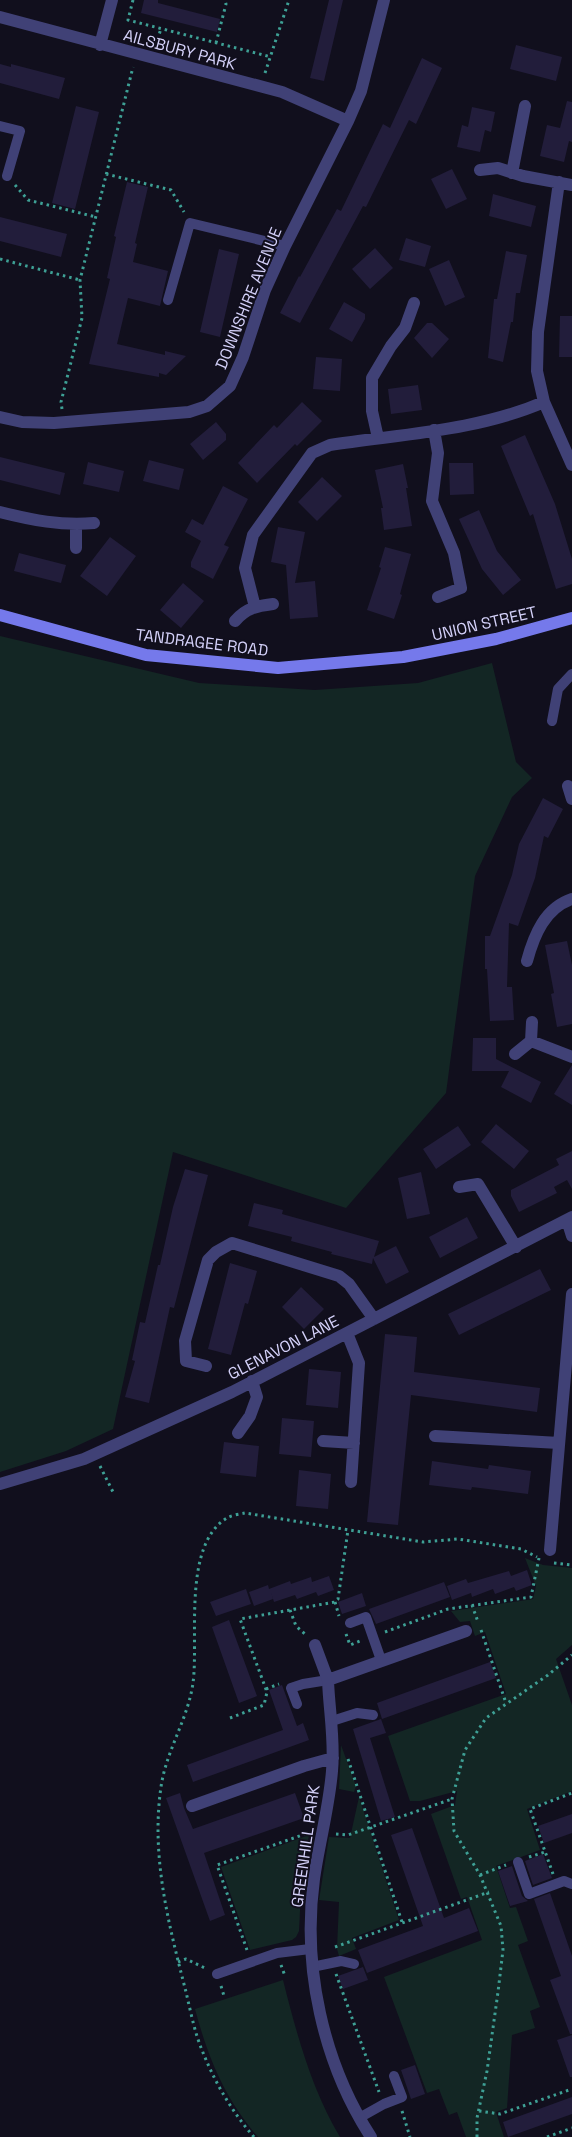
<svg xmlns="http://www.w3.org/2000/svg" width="572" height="2137" viewBox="0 0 572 2137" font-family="'Space Grotesk',sans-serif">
	<rect width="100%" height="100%" fill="#110f1d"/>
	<path fill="#132624" d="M0,636l199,47 116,7 103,-7 74,-20 24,99 16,16 -20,19 -37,79 -29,217 -100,115 -173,-56 -60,277 -47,22 -66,21z
		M525,1558l18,7 29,3v77l-16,14 16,46v86l-45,18 13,41 -44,16 14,42 6,-1 12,34 -10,4 22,62 -10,4 5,17 -23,7 -5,73 -11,4 8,25h-38l-9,-25 -8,3 -10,-26 -12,4 -43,-116 98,-37 -15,-43 -6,2 -30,-85 24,-9 2,-14 -37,10h-10l-22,-65 118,-42 -21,-62 -10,4 -5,-15 -10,1 -9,-11 82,-12 3,-13z
		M341,1745l15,41 -2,6 -15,-3z
		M359,1797l40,123 -47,18 4,11 -17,7 -2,-7 2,-47 -20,-2 10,-63 21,1z
		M309,1835l-7,37 -3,59 -3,6 -4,3 -42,10 -29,-83z
		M283,1980c14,55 28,108 57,157h-82c-33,-38 -50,-79 -63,-128z"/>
	<path fill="#221d3b" d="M144,0h14v3l62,16 -3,13 -76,-19z
		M329,0h14l-19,81 -14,-3z
		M516,45l46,12 -6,24 -46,-12z
		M422,58l20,10 -26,56 -7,-4 -43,87 -3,-1 -63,117 -20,-10 19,-37 1,1 37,-68 4,2 42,-87 7,4z
		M0,64l11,3v-3l54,14 -6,21 -59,-16z
		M567,101l5,1v40l-3,-1 -5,21 -24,-6 7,-31 13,3z
		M76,106l23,6 -24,97 -23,-6z
		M472,107l23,5 -4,20 -6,-2 -5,22 -23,-5 5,-22 6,2z
		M452,169l15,30 -21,10 -15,-30z
		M127,182l21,5 -13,56 2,1 -4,18 35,9 -8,35 -32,-8 -11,46 48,11v-4l21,5 -20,19 -7,-2v4l-70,-13 21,-85 -3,-1 9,-41 -2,-1z
		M493,194l43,12 -5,21 -42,-11z
		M0,217l67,17 -6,23 -61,-16z
		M406,238l25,8 -6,21 -26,-7z
		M375,248l18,20 -23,21 -18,-20z
		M219,249l20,5 -19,83 -20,-5z
		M506,251l21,4 -7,38h-4l-3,29h-2l-8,40 -15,-4 6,-59h3z
		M449,260l16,37 -20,9 -16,-37z
		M344,302l21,12v5l-13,23 -23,-13z
		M560,316h12v41h-13z
		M427,323h5l17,16 -17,19 -18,-20z
		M316,357l26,2 -2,32 -27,-2z
		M418,385l4,25 -31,4 -3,-25z
		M302,402l20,19 -25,25 -2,-2 -38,39 -19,-20 36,-38 3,3z
		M216,422l10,12v6l-23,20 -13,-16z
		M525,435l30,69 17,55v25l-16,5 -23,-75 -3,2 -29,-70z
		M0,457l65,16 -5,22 -60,-15z
		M149,460l35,9 -5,21 -36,-9z
		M88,462l36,9 -5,21 -36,-8z
		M449,463h24l1,31 -24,1z
		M403,464l5,24h-2l6,38 -28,4 -3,-22h2l-8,-38z
		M322,477l20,19 -25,25 -19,-19z
		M223,486l25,13 -24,46 5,2 -16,32 -22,-12v-5l10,-21 -16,-9 7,-13 11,6z
		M479,510l18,41 24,29 -18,15 -21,-26 -23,-50z
		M278,527l27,5 -10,51 20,-2 3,36 -28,2 -4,-54 -15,-3z
		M110,537l26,19 -29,40 -27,-20z
		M385,547l26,7 -11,40 2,1 -8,24 -27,-9 14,-42 -2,-1z
		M19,553l47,12 -5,18 -47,-12z
		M183,583l21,18 -23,27 -21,-18z
		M543,798l20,11 -15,29 -4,-2 -9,42 -17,48 -9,-3 -2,64h5l2,33 -24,1 -3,-52h-2v-33h5l22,-61 7,-31z
		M567,941l5,24v59l-15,3 -6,-33 3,-1 -9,-48z
		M473,1038h23v21l45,23 -10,21 -30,-16 8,-16h-37z
		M572,1065v40l-18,-11z
		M496,1124l33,27 -15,18 -33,-27z
		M458,1126l13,19 -35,24 -13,-20z
		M572,1151v38l-5,-9 -13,7 3,6 -38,19 -8,-16v-6l48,-25 -3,-6z
		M185,1169l23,6 -34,133 -4,-1 -21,96 -24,-6 10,-36 -3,-1 8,-38 5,1 13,-58h2l13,-58z
		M421,1172l9,42 -23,5 -9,-41z
		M254,1203l29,7 -1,4 97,27 -5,16 22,-11 13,26 -23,12 -13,-26 -1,6 -41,-10 1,-2 -41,-11 1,-4 -44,-11z
		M467,1217l11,21 -38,20 -11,-21z
		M230,1263l27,8 -9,33 -3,-1 -14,52 -23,-6z
		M540,1269l11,21 -92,45 -11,-21z
		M301,1287l23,22 -20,20 -22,-22z
		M385,1334l32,3 -3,35 126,16 -3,24 -126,-17 -13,130 -31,-3z
		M309,1369l32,3 -3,36 -32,-3z
		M282,1418l32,3 -3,36 -32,-3z
		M224,1442l35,4 -3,31 -36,-4z
		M432,1461l56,8 1,-4 42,6 -3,23 -56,-7 -1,3 -42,-5z
		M299,1470l32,4 -3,35 -32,-3z
		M527,1570l5,15 -16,6 -2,-4 -19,7 -2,-5 -21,8 -1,-4 -19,7 -5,-14 19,-7 2,4 41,-12 4,10 -2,-5z
		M329,1576l5,14 -16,6 -2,-4 -19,7 -2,-4 -21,7 -3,-10 2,7 -19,7 -5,-14 19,-7 1,4 21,-8 1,3 20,-7 1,5z
		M444,1582l6,15 -74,27 -7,-15z
		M246,1589l5,15 -35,12 -6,-14z
		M362,1593l4,13 -24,8 -4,-12z
		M229,1620l28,76 -18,7 -27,-76z
		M490,1662l6,16 -114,41 -5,-16z
		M282,1685l15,41 6,-3 6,17 -116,42 -6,-17 96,-35 -14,-40z
		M381,1719l5,14 -16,5 25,79 -14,4 -28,-92z
		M180,1793l4,15 9,21 102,-36 9,25 -100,35 21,62 -15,6 -44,-123z
		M572,1814v19l-28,10 -6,-17z
		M412,1828l32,90 25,-10 9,23 -111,42 -9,-23 65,-24 -32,-91z
		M543,1854l9,24 -19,7 -8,-24z
		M512,1866l10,30 6,5 -18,5 -12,-35z
		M550,1893l22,63v78h-2l-20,-54 11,-4 -27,-77z
		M363,1967l5,13 -25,9 -5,-13z
		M572,2035v42h-2l-13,-37z
		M415,2065l10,29 -14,5 -10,-29z
		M572,2097v17l-64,23 -5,-15z"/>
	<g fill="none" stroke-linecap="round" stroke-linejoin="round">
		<path stroke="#3ea095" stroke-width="3" stroke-dasharray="2.5 4" stroke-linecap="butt" d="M133,0l-5,20 143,37
			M216,43l10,-39 -1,-4
			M156,46l5,-18
			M265,73l24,-73
			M106,174l65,16 13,22
			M15,185l13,15 68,17
			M0,259l80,21
			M62,409l-1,-7 21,-84 -2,-38 53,-213
			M100,1466l14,28
			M554,1563l18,2
			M335,1602l4,14
			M472,1605l6,17
			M290,1610l6,16 10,9
			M481,1630l25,73
			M385,1632l63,-23 83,-12 8,-39
			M346,1634l4,11 10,-4
			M266,1689l13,-5
			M230,1718l34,-13 3,-13 -27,-73 95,-17 3,-3 10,-69
			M348,1759l54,163
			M336,1834l12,1 104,-36
			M529,1857l16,-5
			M553,1874l-23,-65 42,-16
			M480,1875l26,-10
			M335,1947l154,-55
			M247,1950l-30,-85 91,-32
			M178,1962l8,-3 21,10
			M281,1965l4,11
			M336,1974l43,118
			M221,1986l3,10
			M402,2111l8,26
			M479,2111l21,3 72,-25
			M254,2137c-22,-25 -40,-56 -52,-87 -8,-19 -12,-42 -17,-62 -17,-66 -34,-133 -24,-201 5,-36 27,-68 32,-104 6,-44 -11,-138 34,-165 5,-3 13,-4 18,-5l178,29 35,-3 63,10 16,8
			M477,2137v-19l10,-47 11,-79 5,-42 -2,-24 -21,-51 -26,-44 -2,-32 13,-49 21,-32 62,-43 24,-20
			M547,2137l25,-9"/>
		<path stroke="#404176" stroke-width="10" d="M0,126l20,5 -13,45
			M168,300l22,-77 95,23
			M552,721l6,-32 14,-15
			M350,1623l16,-6 15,43
			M297,1704l-6,-16 12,-4 25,-4
			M332,1721l25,-8 16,2
			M518,1862l11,32 35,-13 8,3
			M312,1967l29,-6 13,3
			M217,1974l60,-21 33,-4
			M359,2118l25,-14 18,-7 -8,-21"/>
		<path stroke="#404176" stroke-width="12" d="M0,17l282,75 66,29
			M100,45l12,-45
			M480,170l18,-2 25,8 49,9
			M512,173l13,-67
			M559,182l-21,150 -1,39 7,31 28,63
			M0,417l22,5 32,1 135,-11 18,-6 23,-20 13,-29 22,-67 20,-44 63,-125 13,-30 23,-91
			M434,430l4,23 -6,48 22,52 7,35 -23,9
			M378,438l-6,-27v-33l19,-32 14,-18 9,-25
			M0,512c32,8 61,14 94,11
			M76,548v-24
			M255,607l-10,-39 8,-33 59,-82 18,-8c71,-11 147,-14 214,-43
			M235,621c11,-13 22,-15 38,-17
			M568,786l4,13
			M527,961c7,-26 18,-53 45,-62
			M531,1041l41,16
			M515,1054l16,-13 1,-19
			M459,1187l19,-3 38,63
			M567,1220l5,16
			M347,1333l12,30 -8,119
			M206,1366l-20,-5 -1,-20 23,-81 8,-8 16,-9 107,33 10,8 25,35
			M238,1433l12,-17 7,-19 -5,-16
			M435,1436l124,7
			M323,1441l31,2
			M0,1484l84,-25 148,-67 340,-175
			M550,1550l22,-256
			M315,1645l13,35
			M192,1806l112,-40 29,-8
			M371,2137c-48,-74 -69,-170 -57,-258 5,-36 15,-71 18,-108 3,-31 -3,-61 -4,-91l138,-49"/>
		<path stroke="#7579eb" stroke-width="12" d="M0,615l146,40 132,13 125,-11 93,-18 76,-21"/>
	</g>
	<g text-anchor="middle" stroke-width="4" stroke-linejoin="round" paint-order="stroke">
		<g font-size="16" fill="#d4d1f9" stroke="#110f1d">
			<text transform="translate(180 49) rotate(15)" y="6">AILSBURY PARK</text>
			<text transform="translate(248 298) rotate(-68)" y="6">DOWNSHIRE AVENUE</text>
			<text transform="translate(484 623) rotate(-13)" y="6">UNION STREET</text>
			<text transform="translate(202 642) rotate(7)" y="6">TANDRAGEE ROAD</text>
			<text transform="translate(283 1347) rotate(-27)" y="6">GLENAVON LANE</text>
			<text transform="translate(305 1846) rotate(-82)" y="6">GREENHILL PARK</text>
		</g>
	</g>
</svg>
